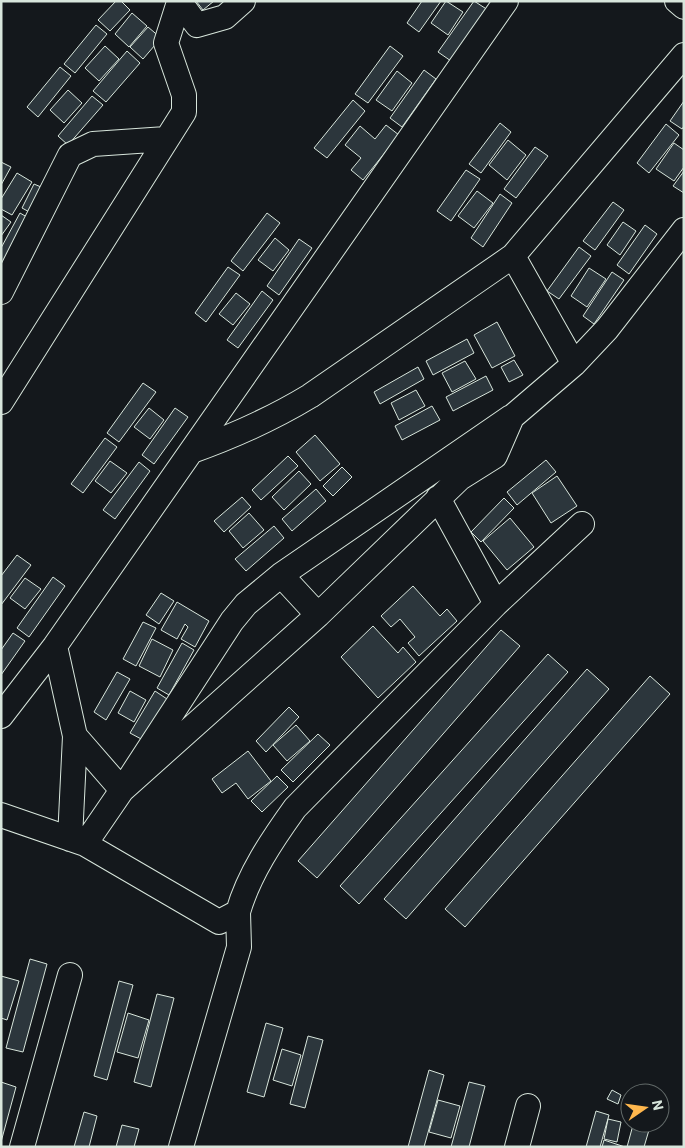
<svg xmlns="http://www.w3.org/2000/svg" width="685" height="1148" viewBox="0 0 685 1148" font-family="Roboto,sans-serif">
	<rect width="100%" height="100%" fill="#14181c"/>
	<path fill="#2c363c" stroke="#d8e6dc" d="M116,1h5l9,9 -20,21 -12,-11z
		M196,1h18l-11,9z
		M422,1h19l-22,31 -12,-9z
		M446,1l17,11 -15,23 -17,-12z
		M474,1l14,9 -37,51 -13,-9z
		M132,13l15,13 -18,21 -14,-13z
		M96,25l11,9 -32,39 -11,-9z
		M148,27l13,11 -18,21 -13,-12z
		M105,46l14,13 -20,22 -14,-13z
		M390,46l13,10 -35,47 -13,-9z
		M127,51l13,12 -34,39 -13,-11z
		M60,67l11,9 -33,41 -11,-10z
		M424,70l12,9 -34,48 -12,-9z
		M397,71l15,12 -20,28 -16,-11z
		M68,90l14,13 -18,20 -14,-13z
		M92,96l11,9 -35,40 -10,-9z
		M353,100l12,11 -38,47 -13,-10z
		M684,101v25l-2,3 -12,-8z
		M500,123l11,9 -30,41 -12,-9z
		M666,124l13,11 -30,38 -12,-10z
		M386,125l13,10 -36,45 -12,-10 10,-12 -16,-13 15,-19 15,13z
		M508,140l18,15 -19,25 -18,-15z
		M674,143l10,7v17l-10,14 -18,-12z
		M535,147l13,9 -32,42 -12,-9z
		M1,162l10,5 -10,18z
		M466,170l14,9 -29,42 -14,-10z
		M684,171v22l-11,-7z
		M17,173l15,9 -20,33 -11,-6v-10z
		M34,184l14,6 -13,25 -13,-7z
		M477,191l16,12 -19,25 -16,-12z
		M500,194l12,9 -29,44 -12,-9z
		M613,202l11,8 -29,40 -12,-9z
		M20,213l12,7 -25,46 -6,-3v-15z
		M267,213l13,10 -37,48 -12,-10z
		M1,215l10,7 -10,14z
		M623,222l13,9 -16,24 -13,-10z
		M645,225l12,9 -28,40 -12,-9z
		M275,238l14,12 -16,21 -15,-11z
		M299,239l13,9 -33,47 -12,-9z
		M579,247l12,9 -32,43 -12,-8z
		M228,267l12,8 -34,47 -11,-9z
		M589,268l17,11 -19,28 -16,-11z
		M612,272l12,8 -30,44 -11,-8z
		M262,291l11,9 -35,48 -11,-8z
		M236,293l14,11 -17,21 -14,-11z
		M497,322l18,34 -23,12 -18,-33z
		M467,339l7,14 -41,22 -7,-14z
		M514,360l9,15 -14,7 -8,-15z
		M465,361l11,18 -24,13 -10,-19z
		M418,367l6,12 -44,25 -6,-12z
		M486,376l7,14 -40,21 -7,-14z
		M143,383l13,9 -37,50 -12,-9z
		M416,390l9,16 -26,14 -8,-17z
		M432,406l8,14 -38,20 -7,-14z
		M149,408l15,12 -14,19 -16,-12z
		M175,408l13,9 -34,47 -12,-9z
		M315,435l25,29 -20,17 -24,-29z
		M105,438l12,9 -34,46 -12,-9z
		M288,456l10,10 -37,34 -9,-10z
		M546,460l10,12 -39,33 -10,-13z
		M110,461l17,12 -16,20 -16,-12z
		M139,462l11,9 -35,48 -12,-9z
		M342,467l10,10 -19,19 -10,-10z
		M299,471l12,13 -27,26 -12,-13z
		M557,476l20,30 -26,17 -19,-30z
		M316,489l10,12 -34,30 -10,-12z
		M242,497l9,10 -27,25 -10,-11z
		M504,498l10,10 -33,34 -10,-10z
		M249,513l15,17 -21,18 -14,-17z
		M510,518l24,29 -27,23 -24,-29z
		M274,526l10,12 -38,33 -11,-12z
		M17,555l14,10 -30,40v-29z
		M53,577l12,9 -36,51 -12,-9z
		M25,578l16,11 -16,20 -15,-11z
		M413,586l27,30 7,-7 10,12 -38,35 -11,-13 7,-6 -15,-18 -9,8 -10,-11z
		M161,593l13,8 -15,23 -13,-9z
		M177,602l32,19 -14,26 -14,-8 7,-12 -3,-3 -8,15 -16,-9z
		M143,622l13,6 -20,38 -13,-7z
		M373,626l25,27 5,-6 13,15 -38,36 -37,-41z
		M501,630l19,16 -203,232 -19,-17z
		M13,633l12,8 -24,34v-25z
		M152,639l21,11 -13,27 -21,-11z
		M182,643l12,7 -25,45 -12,-7z
		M548,654l20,18 -209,232 -19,-18z
		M587,669l22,20 -203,230 -22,-20z
		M117,672l13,7 -24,41 -12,-8z
		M650,676l20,18 -205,233 -20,-18z
		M130,691l16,9 -12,22 -16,-9z
		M155,691l12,8 -24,41 -13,-7z
		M289,707l10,10 -33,35 -10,-11z
		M296,725l14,16 -23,20 -14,-16z
		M318,734l12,11 -37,37 -12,-12z
		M248,751l23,30 -23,18 -12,-16 -14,10 -10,-14z
		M277,776l11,11 -26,25 -11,-11z
		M30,959l17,5 -24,88 -17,-4z
		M1,976l18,5 -12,39 -6,-2z
		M119,981l14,4 -26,95 -13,-4z
		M157,994l17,4 -23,89 -17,-5z
		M128,1013l21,7 -11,38 -21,-6z
		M266,1023l17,5 -19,69 -17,-5z
		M308,1036l15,4 -18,68 -15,-4z
		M282,1049l19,6 -9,31 -19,-6z
		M429,1070l15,5 -20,72h-16z
		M1,1082l15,5 -15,55z
		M469,1082l16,4 -16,61h-18z
		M612,1090l9,5 -3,9 -11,-5z
		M438,1100l22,6 -9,32 -22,-6z
		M596,1111l13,4 -9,32h-14z
		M84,1112l13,4 -8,31h-15z
		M608,1119l13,3 -4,20 -13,-3z
		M122,1125l17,4 -5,18h-18z
		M633,1125l16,5 -5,17h-17z
		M604,1140l21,7h-23z"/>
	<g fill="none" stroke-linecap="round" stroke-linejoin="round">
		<defs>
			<path id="minor" d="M179,1l18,24 28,-8 18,-16
				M677,1l7,6
				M513,256l61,108
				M1,292l69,-137 23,-11 73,-5
				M1,402l183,-290v-17l-18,-52 13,-41
				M192,451c42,-15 80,-32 118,-55l203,-140 171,-201
				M438,498l58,106
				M281,575l37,40
				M55,646l20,90 -5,103
				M1,716l54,-70 451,-645
				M75,736l47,54 110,-169 14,-17 35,-29 230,-158
				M1,815l84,29 134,78 19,-10 1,35 -58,200
				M85,844l37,-54 196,-175 142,-137 35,-22 17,-39 62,-53 33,-35 77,-99
				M238,912c11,-38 34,-72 57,-104l201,-204 86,-80
				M22,1147l48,-172
				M517,1147l11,-41"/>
		</defs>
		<use href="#minor" stroke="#d8e6dc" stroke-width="26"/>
		<use href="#minor" stroke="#14181c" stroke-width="24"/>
	</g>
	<rect width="685" height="1148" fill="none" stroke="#d8e6dc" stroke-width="5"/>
	<g transform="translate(645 1108) rotate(77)"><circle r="24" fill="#14181c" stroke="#626a69"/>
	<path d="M0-4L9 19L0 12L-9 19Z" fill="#ffb74d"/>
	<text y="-8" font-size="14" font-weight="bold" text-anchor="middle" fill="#d8e6dc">N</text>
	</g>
</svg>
